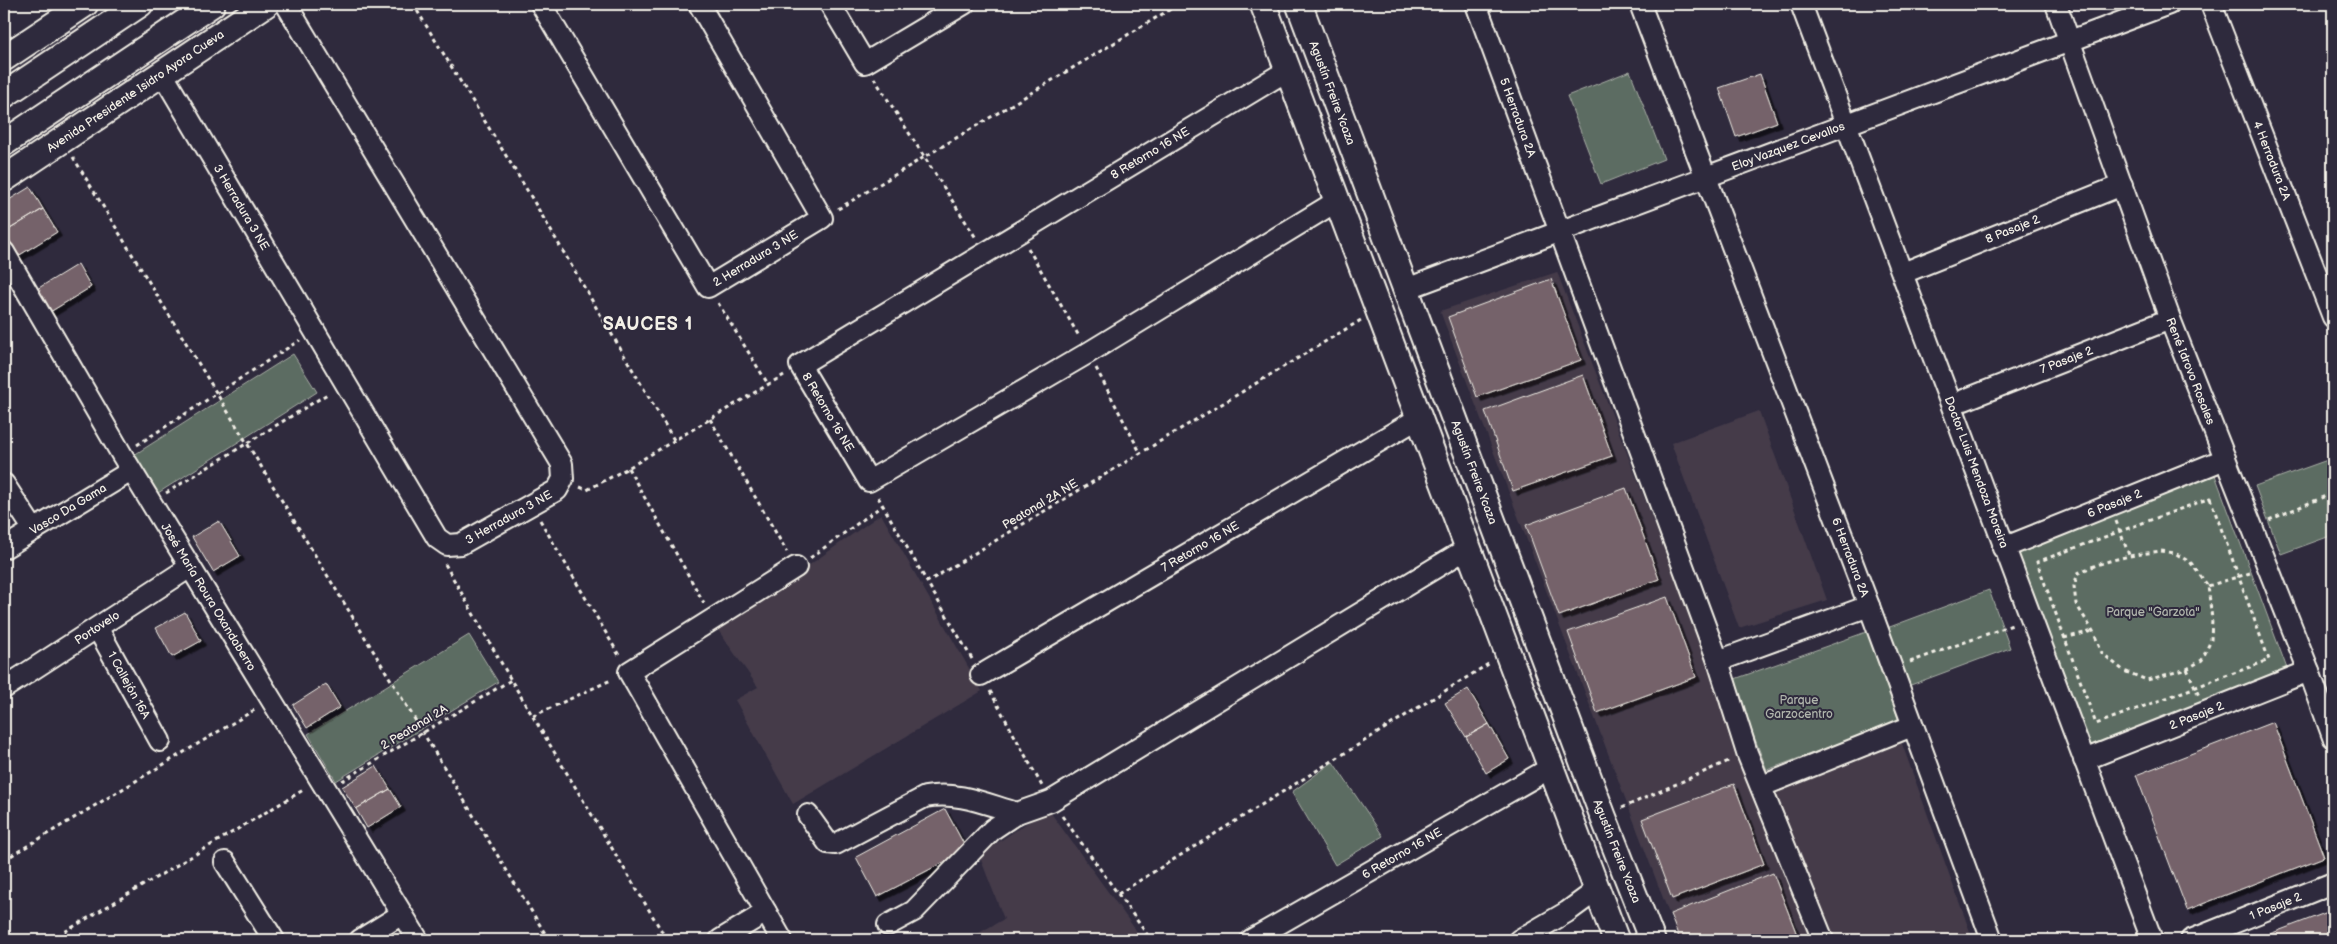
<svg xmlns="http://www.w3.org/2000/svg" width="2337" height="944" viewBox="0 0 2337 944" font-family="'Balsamiq Sans',sans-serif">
	<defs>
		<filter id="shadow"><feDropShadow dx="4.5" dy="4.5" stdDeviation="0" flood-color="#0009"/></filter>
	</defs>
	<rect width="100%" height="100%" fill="#2f2a3d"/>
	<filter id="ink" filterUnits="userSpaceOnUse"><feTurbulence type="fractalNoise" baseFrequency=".02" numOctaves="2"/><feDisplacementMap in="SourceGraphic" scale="10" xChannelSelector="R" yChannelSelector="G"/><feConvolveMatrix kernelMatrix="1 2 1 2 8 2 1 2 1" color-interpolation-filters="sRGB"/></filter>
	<g filter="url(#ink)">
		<path fill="#443b4a" d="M1557,272l201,520 143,-51 72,199h-294l-239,-629z
			M1759,411l68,189 -88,28 -68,-185z
			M881,514l101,177 -189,113 -58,-104 23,-13 -40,-57z
			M1048,809l95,131h-177l38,-21 -25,-64z"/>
		<path fill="#5c6c62" stroke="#a8aea5" d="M1630,71l34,88 -63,25 -34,-88z
			M293,354l24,38 -159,101 -24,-38z
			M2333,458v77l-52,19 -26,-68z
			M2215,475l74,199 -205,76 -74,-198z
			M1989,590l21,58 -102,38 -21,-58z
			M1869,631l30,90 -132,49 -35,-90z
			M469,635l29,47 -162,99 -28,-47z
			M1333,762l50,74 -48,29 -43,-73z"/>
		<path fill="#75626a" stroke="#f4f1e8" filter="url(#shadow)" d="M1760,74l17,48 -41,15 -17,-49z
			M30,187l13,22 -38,23 -1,-29z
			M43,209l14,23 -39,24 -13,-24z
			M78,264l13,23 -41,25 -13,-23z
			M1551,279l30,81 -104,37 -29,-80z
			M1583,375l29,81 -99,35 -28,-80z
			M1626,488l33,91 -100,37 -33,-91z
			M219,521l21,35 -27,16 -21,-35z
			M1667,597l29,80 -99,36 -29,-81z
			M185,612l16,29 -29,16 -16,-29z
			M326,684l14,23 -33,21 -14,-23z
			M1468,689l21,35 -23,13 -21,-34z
			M2273,722l51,135 -137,53 -51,-135z
			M1489,724l20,35 -23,14 -20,-36z
			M376,766l14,23 -34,20 -14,-22z
			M1734,784l30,80 -92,35 -30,-80z
			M390,789l11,18 -34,21 -11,-19z
			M945,809l22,41 -90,47 -21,-40z
			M1773,873l26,67h-119l-10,-26z
			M2333,910v30h-79z"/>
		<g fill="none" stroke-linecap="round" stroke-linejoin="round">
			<defs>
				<g id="minor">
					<path id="s1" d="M541,4l167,283 114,-69 -123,-214"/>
					<path d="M830,4l35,59 99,-59"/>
					<path id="s2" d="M1476,4l242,657 29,92 76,187"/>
					<path id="s3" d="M1640,4l229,602 123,334"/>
					<path id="s4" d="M1801,4l351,936"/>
					<path id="s5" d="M2056,4l114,315 139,352 24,66"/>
					<path id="s6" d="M2211,4l122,313"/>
					<path id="s7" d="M1288,70l-488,295 69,116 219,-128 249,-152"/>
					<path id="s8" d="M162,73l275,465 10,7 14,-1 96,-54 6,-11 -1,-15 -276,-460"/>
					<path id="s9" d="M4,252l118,203 296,485"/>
					<path id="s10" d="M1903,273l219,-88"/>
					<path id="s11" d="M1406,289l763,-285"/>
					<path id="s12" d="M1964,400l206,-81"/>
					<path d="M4,484l30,46"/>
					<path id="s13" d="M4,548l127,-77"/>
					<path id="s14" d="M2003,548l222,-89"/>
					<path id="s15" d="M98,629l62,112"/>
					<path d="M1718,661l151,-55"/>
					<path id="s16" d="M981,675l438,-257"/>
					<path id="s17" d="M4,688l186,-121"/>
					<path id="s18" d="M2084,760l225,-89"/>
					<path d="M1762,786l150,-60"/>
					<path d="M808,815l20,28 8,1 89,-47c34,-6 60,7 92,16"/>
					<path d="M225,862l49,78"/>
					<path d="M888,925l26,-14 79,-82 24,-16 34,-12 417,-253"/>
					<path d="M360,940l42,-26"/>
					<path d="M720,940l46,-28"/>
					<path d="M782,940l-153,-268 167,-105"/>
					<path id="s19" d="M1251,940l301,-173"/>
					<path d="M1519,940l48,-28 30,-22"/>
					<path id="s20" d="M2191,940l142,-57"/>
				</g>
				<g id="major">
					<path d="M1263,4l353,936"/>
					<path id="s21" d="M1299,4l304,812 49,124"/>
					<path d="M4,58l81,-54"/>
					<path d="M4,95l136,-91"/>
					<path d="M4,143l208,-139"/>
					<path id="s22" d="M4,179l262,-175"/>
				</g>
			</defs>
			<use href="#minor" stroke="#f4f1e8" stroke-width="24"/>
			<use href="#major" stroke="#f4f1e8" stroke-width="29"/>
			<path stroke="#f4f1e8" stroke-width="3" stroke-dasharray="4 4" stroke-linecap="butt" d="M413,4l114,186 147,250
				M874,78l102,160
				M73,157l476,783
				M838,209l341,-205
				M1028,248l52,90
				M718,303l50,81
				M1096,368l45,86
				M710,419l77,133
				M137,445l163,-105
				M628,468l76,135
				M580,487l7,3 41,-22 156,-93
				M166,493l163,-100
				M878,497l49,85
				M2210,498l59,162 -173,64 -59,-162z
				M540,520l80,137
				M2269,520l64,-27
				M2116,521l13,34
				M2161,551l14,2 16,10 17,23 4,33 -1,21 -9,20 -15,9 -40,11 -23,-9 -22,-18 -9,-22 -17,-27 -2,-18 4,-13c26,-13 54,-18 83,-22z
				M810,558l73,-53
				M445,564l66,116 156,260
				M2208,586l42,-13
				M2064,638l29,-7
				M972,659l-45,-77 434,-262
				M1910,662l105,-38
				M2187,669l12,27
				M990,691l52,95
				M533,716l78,-36
				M342,781l169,-101
				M1622,808l109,-48
				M1062,816l89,124
				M4,860l252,-151
				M1118,894l372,-231
				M51,940l254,-151"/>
			<use href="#minor" stroke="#2f2a3d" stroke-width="20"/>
			<use href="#major" stroke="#2f2a3d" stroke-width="25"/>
		</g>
	</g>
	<g text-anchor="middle" stroke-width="4" stroke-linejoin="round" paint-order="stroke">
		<g font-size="12" fill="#f4f1e8" stroke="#2f2a3d">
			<text dy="4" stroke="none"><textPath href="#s22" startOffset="158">Avenida Presidente Isidro Ayora Cueva</textPath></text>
			<text dy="4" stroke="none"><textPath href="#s21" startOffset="95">Agustín Freire Ycaza</textPath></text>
			<text dy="4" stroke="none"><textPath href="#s2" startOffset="121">5 Herradura 2A</textPath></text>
			<text dy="4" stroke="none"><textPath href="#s11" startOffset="408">Eloy Vazquez Cevallos</textPath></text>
			<text transform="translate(1150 153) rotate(-31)" y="4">8 Retorno 16 NE</text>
			<text dy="4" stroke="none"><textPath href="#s6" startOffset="168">4 Herradura 2A</textPath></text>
			<text dy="4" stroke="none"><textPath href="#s8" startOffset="156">3 Herradura 3 NE</textPath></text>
			<text dy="4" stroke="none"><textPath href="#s10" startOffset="118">8 Pasaje 2</textPath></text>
			<text dy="4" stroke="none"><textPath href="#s1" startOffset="384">2 Herradura 3 NE</textPath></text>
			<text dy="4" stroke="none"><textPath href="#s12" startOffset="110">7 Pasaje 2</textPath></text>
			<text dy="4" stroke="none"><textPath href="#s5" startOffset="391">René Idrovo Rosales</textPath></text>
			<text dy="4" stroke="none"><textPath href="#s7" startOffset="625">8 Retorno 16 NE</textPath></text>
			<text dy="4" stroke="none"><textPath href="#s21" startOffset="500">Agustín Freire Ycaza</textPath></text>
			<text dy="4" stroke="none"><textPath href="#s4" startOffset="500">Doctor Luis Mendoza Moreira</textPath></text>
			<text transform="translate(1040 504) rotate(-31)" y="4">Peatonal 2A NE</text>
			<text dy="4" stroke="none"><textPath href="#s14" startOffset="120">6 Pasaje 2</textPath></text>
			<text dy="4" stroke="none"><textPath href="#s13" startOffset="75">Vasco Da Gama</textPath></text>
			<text dy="4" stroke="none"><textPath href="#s8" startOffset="621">3 Herradura 3 NE</textPath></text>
			<text dy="4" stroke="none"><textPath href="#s16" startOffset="254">7 Retorno 16 NE</textPath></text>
			<text dy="4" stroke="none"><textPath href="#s3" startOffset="592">6 Herradura 2A</textPath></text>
			<text dy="4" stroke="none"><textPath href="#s9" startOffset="401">José María Roura Oxandaberro</textPath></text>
			<text dy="4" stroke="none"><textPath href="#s17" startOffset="111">Portovelo</textPath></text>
			<text dy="4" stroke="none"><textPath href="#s15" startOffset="64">1 Callejón 16A</textPath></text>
			<text dy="4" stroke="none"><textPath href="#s18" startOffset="121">2 Pasaje 2</textPath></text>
			<text transform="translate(414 727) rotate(-31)" y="4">2 Peatonal 2A</text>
			<text dy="4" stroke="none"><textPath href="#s21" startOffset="905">Agustín Freire Ycaza</textPath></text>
			<text dy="4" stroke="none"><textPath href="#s19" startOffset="174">6 Retorno 16 NE</textPath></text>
			<text dy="4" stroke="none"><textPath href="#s20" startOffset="91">1 Pasaje 2</textPath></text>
		</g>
		<g font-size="12" fill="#b0b5ac" stroke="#2f2a3d">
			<text x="2153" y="616">Parque "Garzota"</text>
			<text x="1799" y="704">Parque<tspan x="1799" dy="14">Garzocentro</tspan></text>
		</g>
		<g font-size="18" font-weight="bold" letter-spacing="1" fill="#f4f1e8" stroke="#2f2a3d">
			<text x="648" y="330">SAUCES 1</text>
		</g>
	</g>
	<rect width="2337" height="944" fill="none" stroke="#2f2a3d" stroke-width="20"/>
	<rect x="10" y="10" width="2317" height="924" fill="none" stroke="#f4f1e8" stroke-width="2" filter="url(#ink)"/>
</svg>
